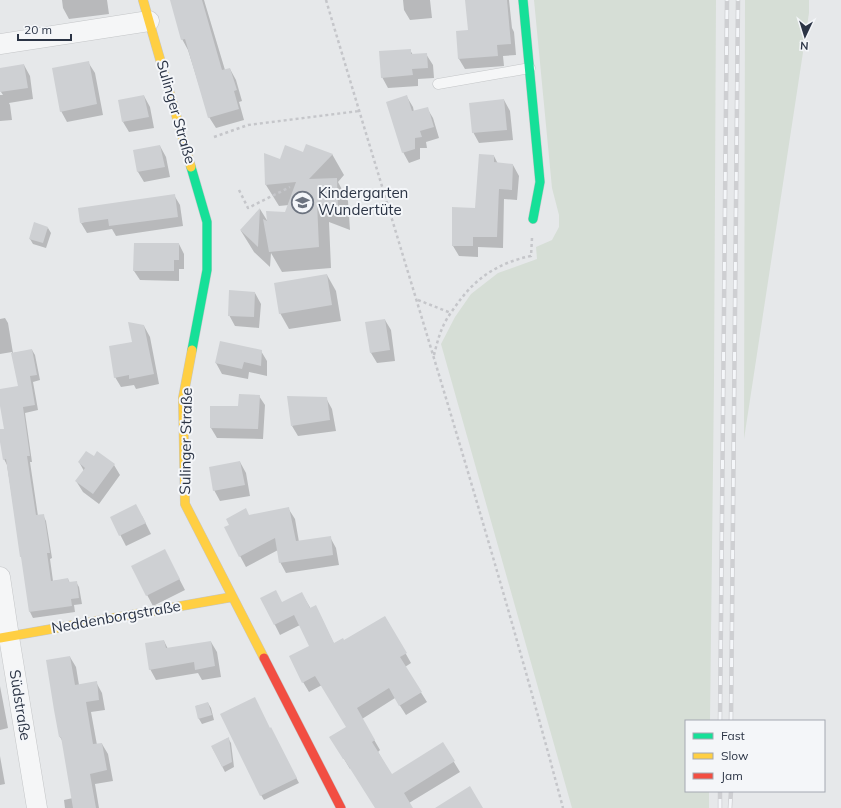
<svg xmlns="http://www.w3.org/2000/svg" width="841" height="808" viewBox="0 0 841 808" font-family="Mulish,sans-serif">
	<rect width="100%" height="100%" fill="#e6e8ea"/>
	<path fill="#d6ded6" d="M534,0h182l-2,382 -4,339h-24v70h23v17h-137l-131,-464 14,-27 16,-23 27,-21 39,-14 -1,-12 16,-7 7,-13v-12l-7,-27z
		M745,0h64v13l-65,426z"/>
	<path fill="#0003" d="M62,0h45l2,14 -40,5 -6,-11z
		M171,0h33l21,70 5,-1 6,11 6,21 -3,1 5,18 -28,8 -7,-11 -21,-67 -6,-11z
		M403,0h27l2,18 -22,2 -6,-10z
		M466,0h43l3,28 2,4 2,23 -13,1 1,10 -39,3 -6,-10 10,-28z
		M410,50l3,5 13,-1 7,11 1,13 -16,1v7l-30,2 -6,-11z
		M88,62l7,11 8,42 -36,7 -6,-11z
		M24,65l6,11 3,23 -24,4 1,2 2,15 -12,1v-26h3l-2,-3 -1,-7v-16z
		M144,96l6,11 4,21 -25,4 -6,-10z
		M407,97l6,10 1,5 13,-4 6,10 6,20 -13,4 1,6h-7v11l-11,4 -6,-11z
		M504,100l6,11 3,29 -34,3 -6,-11z
		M160,146l6,11 4,20 -26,5 -6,-10 -4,-21z
		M304,153l28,1 12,21 -6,7 10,19 2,29 -21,-8 2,46 -49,4 -11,-19 -1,14 -16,-15 -13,-21 19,-22 8,13 18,-9 3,-8 -10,1 -13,-21 15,-25z
		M494,156l4,8 15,1 6,11 -2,24 -13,-1 -1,49 -25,-1v10l-19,-1 -6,-10 23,-37z
		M174,195l6,10 3,21 -67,10 -4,-7 -25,4 -6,-10z
		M48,228l3,5 -5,15 -13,-4 -3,-5z
		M179,244l5,10v15h-5v12l-39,-1 -6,-9z
		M327,275l9,16 5,30 -52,8 -9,-16z
		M255,293l6,11 -2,24 -24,-2 -6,-11z
		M5,318l3,5 5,30 19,-3 3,5 5,25 -7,2 5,28 -13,3 7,49h-2l8,54 5,-1 3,6 6,37 -2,1 3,22 15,-2 2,4 6,-1 3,5 3,17 -8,1 1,7 -42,6 -3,-6 -8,-53 -15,-94 -3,-6 -4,-24v-5h5l-5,-30v-10l19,-3 -7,-35 -12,2v-35z
		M385,320l6,10 4,31 -18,2 -6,-10z
		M144,326l6,11 9,47 -23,5 -2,-4 -13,2 -6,-10 18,-35z
		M261,351l6,10v15l-18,-4 -1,7 -26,-5 -6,-11z
		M259,396l6,9 -2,34 -46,-1 -6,-10 28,-21z
		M326,398l6,11 4,22 -38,5 -6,-10z
		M94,458l20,7 6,10 -21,29 -16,-12 -7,-11 8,-10 -5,-9z
		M240,462l6,11 4,23 -30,5 -6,-11z
		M288,508l7,11 4,23 31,-5 6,11 3,17 -53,8 -6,-11 -2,-12 -32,17 -6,-11 9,-40z
		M142,516l9,18 -25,12 -15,-29z
		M170,561l15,29 -32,16 -21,-39z
		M302,594l9,15 10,8 13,27 10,-3 41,-24 26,46 -6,4 22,35 -21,13 -11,-17 -33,21 18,31 -2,2 14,24 51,-32 17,28 -51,31 3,5h-36l-25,-40 -1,1 -19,-32 16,-10 -25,-42 -13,7 -6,-10 8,-36 -11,-21 -20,10 -18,-36 21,4z
		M164,641l4,8 43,-7 6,10 4,25 -19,3 -4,-7 -42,7 -6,-11z
		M70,657l6,10 3,18 17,-3 6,11 3,17 -14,2 6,33 5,-1 6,10 5,27 -18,3 4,24h-34l-1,-8 9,-2 -10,-56 -3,-5 -13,-76z
		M0,686l8,42 -8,2z
		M208,703l3,5 3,12 -12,4 -3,-5 -3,-13z
		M270,729l3,5 26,49 -35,17 -3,-5z
		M228,738l3,5 3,24 -9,5 -13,-25z
		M0,756l5,28 -5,1z"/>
	<path fill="#ced0d3" d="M170,0h32l20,70 8,-2 7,22 -3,1 5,18 -31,9 -23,-79 -4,1z
		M465,0h42l4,44 -14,1 1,11 -40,3 -2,-28 12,-1z
		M411,49v5l16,-1 1,15 -16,1 1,6 -32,3 -2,-27z
		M89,61l8,43 -37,8 -8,-44z
		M24,64l4,24 -28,4v-24z
		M144,95l5,22 -27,5 -4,-22z
		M407,95l5,16 16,-4 6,20 -14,4 2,6 -7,1v11l-13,4 -16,-51z
		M504,99l3,31 -35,3 -3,-30z
		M306,144l27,10 -24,25 28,-1 1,31 -21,-7 2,45 -50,5 -6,-33 4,2 -1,-10 19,1 11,-30 -31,3 -1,-32 16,6 5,-14 18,7z
		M160,145l5,22 -28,5 -4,-22z
		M479,154l15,1v7l19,2 -1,26 -13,-1 -2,48h-24v9h-21v-39l23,1z
		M175,194l3,23 -69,9 -1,-7 -28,4 -2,-15z
		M260,208l-2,39 -18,-17z
		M34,222l14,5 -5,16 -14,-4z
		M134,243h45v17h-5v11h-41z
		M327,274l5,31 -53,9 -5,-31z
		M229,290l26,2 -1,25 -26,-1z
		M385,319l5,31 -20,3 -5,-31z
		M128,322l16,3 10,49 -25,5v-4l-15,3 -5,-32 23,-4z
		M220,341l42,9 -1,16 -17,-4 -2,7 -27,-6z
		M32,349l5,26 -7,1 5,29 -12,2 7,49h-3l9,59 8,-1 6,39h-3l4,28 17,-3 1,4 8,-1 2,17 -8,1 1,7 -43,6 -8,-55h-1l-14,-98 -3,1 -3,-18v-13h4l-4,-23v-17l18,-3 -7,-33z
		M239,394l21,1 -2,34 -48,-1v-22h28z
		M287,396l40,1 3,23 -39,6z
		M86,451l8,5 3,-5 18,13 -22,30 -18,-13 10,-13 -7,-6z
		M240,461l5,24 -32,6 -4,-24z
		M136,504l10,19 -27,13 -9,-19z
		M289,507l7,34 35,-5 2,19 -54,8 -4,-25 -36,19 -15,-30 5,-2 -3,-6 20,-11 3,7z
		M165,549l15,30 -34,17 -15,-30z
		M276,590l6,12 20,-10 8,16 6,-3 18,38 9,-5 1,2 41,-24 22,37 -7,4 22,35 -23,14 -10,-18 -32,20 18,32 -3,2 20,32 51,-32 12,19 -51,32 9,15h-38l-31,-49h-1l-14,-22 17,-10 -31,-51 -13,7 -13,-27 20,-10 -15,-31 -20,10 -14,-27z
		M164,640l2,8 45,-7 4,25 -20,4 -1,-8 -45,8 -4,-27z
		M70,656l5,29 22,-4 2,19 -13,2 7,42 9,-1 5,27 -17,4 6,34h-23l-12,-71h-2l-5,-27 -8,-50z
		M255,697l15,31 1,-1 26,51 -37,18 -40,-82z
		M208,702l4,13 -14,4 -3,-13z
		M229,737l3,25 -10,5 -11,-21z
		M470,786l13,22h-48z"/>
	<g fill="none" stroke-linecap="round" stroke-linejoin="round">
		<defs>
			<path id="lane" d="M438,84l92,-16"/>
			<path id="street" d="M0,44l149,-23
				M0,577l9,60 28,171"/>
			<path id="fast" d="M523,0l17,182 -7,37
				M191,167l16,55v48l-15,80"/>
			<path id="slow" d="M143,0l48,167
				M192,350l-9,48 2,106 79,154
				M0,638l232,-41"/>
			<path id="jam" d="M264,658l77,150"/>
		</defs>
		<use href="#lane" stroke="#c4c6c8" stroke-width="11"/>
		<use href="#street" stroke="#c4c6c8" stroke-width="21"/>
		<use href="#fast" stroke="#c4c6c8" stroke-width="10"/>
		<use href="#slow" stroke="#c4c6c8" stroke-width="10"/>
		<use href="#jam" stroke="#c4c6c8" stroke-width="10"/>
		<path stroke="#c5c6ca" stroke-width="2.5" stroke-dasharray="3 3" stroke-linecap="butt" d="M326,0c80,269 165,537 237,808
			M214,137l34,-12 111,-14
			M239,190l9,18 42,-21
			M418,300l33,13
			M434,355c2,-8 4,-16 7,-24 3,-8 8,-16 14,-24 19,-28 42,-44 76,-51l1,-18"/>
		<use href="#lane" stroke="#f5f6f7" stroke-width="10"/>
		<use href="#street" stroke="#f5f6f7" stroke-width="20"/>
		<use href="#fast" stroke="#16e098" stroke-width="9"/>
		<use href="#slow" stroke="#ffcf43" stroke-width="9"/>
		<use href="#jam" stroke="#f24e42" stroke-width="9"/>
		<defs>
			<path id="rail" d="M720,721l7,-721
				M731,721l7,-721
				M720,808v-17
				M730,808l1,-17"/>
		</defs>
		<use href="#rail" stroke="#cecfd2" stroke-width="4.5"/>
		<use href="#rail" stroke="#f4f6f9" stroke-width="3" stroke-dasharray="9" stroke-linecap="butt"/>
	</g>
	<defs>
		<symbol id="school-ring" viewBox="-11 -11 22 22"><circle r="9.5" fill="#f4f6f9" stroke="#6c737f" stroke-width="1.5"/><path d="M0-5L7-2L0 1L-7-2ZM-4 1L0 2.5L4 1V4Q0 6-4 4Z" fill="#6c737f"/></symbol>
	</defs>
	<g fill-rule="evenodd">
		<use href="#school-ring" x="290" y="190" width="25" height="25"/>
	</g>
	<g text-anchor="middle" stroke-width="4" stroke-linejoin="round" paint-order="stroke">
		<g font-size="15" fill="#2b3445" stroke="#f4f6f9">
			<text transform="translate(176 112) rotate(74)" y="5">Sulinger Straße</text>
			<text transform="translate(186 441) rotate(-89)" y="5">Sulinger Straße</text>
			<text transform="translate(116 617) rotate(-10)" y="5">Neddenborgstraße</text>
			<text transform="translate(20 705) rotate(81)" y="5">Südstraße</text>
		</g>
		<g font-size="15" fill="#2b3445" stroke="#f4f6f9" text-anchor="start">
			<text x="318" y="198">Kindergarten<tspan x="318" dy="17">Wundertüte</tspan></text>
		</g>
	</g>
	<rect x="685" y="720" width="140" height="72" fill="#f4f6f9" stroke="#a4a8b1"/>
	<rect x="693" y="733" width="20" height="6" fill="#16e098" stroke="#a4a8b1"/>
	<text x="721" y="740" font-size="12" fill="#2b3445">Fast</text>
	<rect x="693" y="753" width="20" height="6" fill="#ffcf43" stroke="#a4a8b1"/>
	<text x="721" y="760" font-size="12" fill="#2b3445">Slow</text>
	<rect x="693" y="773" width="20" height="6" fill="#f24e42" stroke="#a4a8b1"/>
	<text x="721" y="780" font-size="12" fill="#2b3445">Jam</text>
	<g transform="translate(805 36) rotate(184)" stroke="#f4f6f9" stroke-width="3" paint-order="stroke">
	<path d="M0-3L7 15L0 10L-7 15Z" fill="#2b3445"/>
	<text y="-6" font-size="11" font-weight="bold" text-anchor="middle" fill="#2b3445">N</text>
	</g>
	<path d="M18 34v6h53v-6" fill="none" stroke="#2b3445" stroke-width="2"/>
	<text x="24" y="34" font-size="12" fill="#2b3445" stroke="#f4f6f9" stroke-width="3" paint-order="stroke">20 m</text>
</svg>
